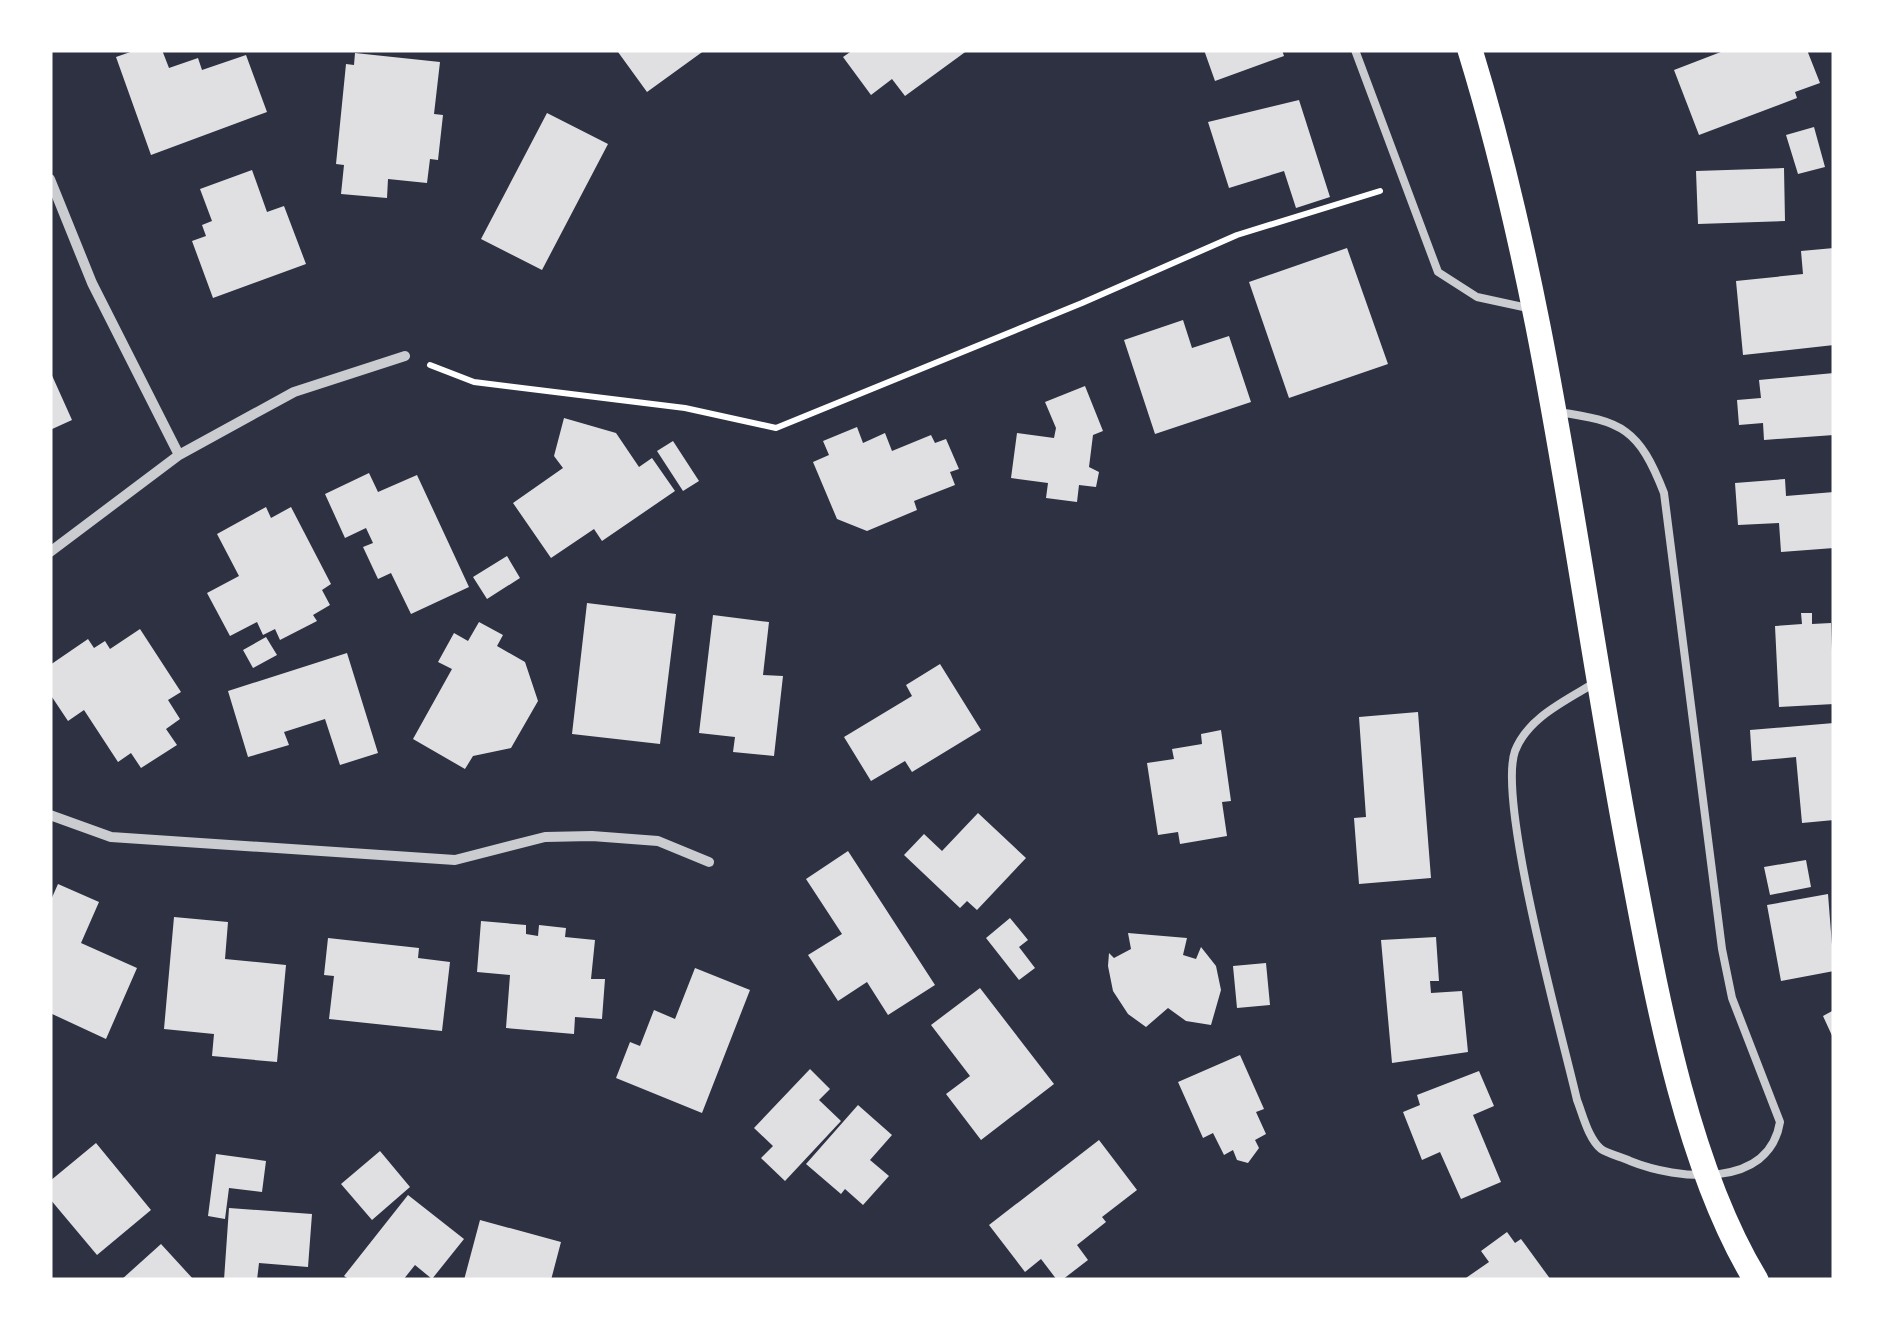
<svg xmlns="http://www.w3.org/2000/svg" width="1884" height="1330" viewBox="0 0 1884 1330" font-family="Lato,sans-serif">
	<rect width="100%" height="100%" fill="#2d3142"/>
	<path fill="#e0e0e3" d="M136,50h26l7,18 29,-10 4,12 44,-15 21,57 -116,43 -35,-98z
		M705,50l-58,42 -29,-40 3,-2z
		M853,50h115l-63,46 -13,-17 -21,16 -28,-38z
		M1204,50h78l2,6 -69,25z
		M1726,50h81l13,33 -25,9 2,6 -98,37 -25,-65z
		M355,53l85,9 -6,52 9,1 -5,45 -8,-1 -3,24 -39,-4 -1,19 -46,-4 3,-29 -8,-1 10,-100 8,1z
		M1299,100l31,97 -34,11 -12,-37 -55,17 -21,-66z
		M547,113l61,31 -66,126 -61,-31z
		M1814,127l11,40 -27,7 -12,-39z
		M1784,168l1,53 -87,3 -2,-53z
		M252,170l15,42 17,-6 22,58 -93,34 -21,-57 14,-5 -4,-11 10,-4 -12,-32z
		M1347,248l41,116 -99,34 -40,-116z
		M1834,248v97l-91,10 -7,-74 67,-7 -2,-23z
		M1183,320l9,28 37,-12 22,66 -96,32 -31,-94z
		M50,371l22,49 -22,10z
		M1834,373v62l-70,5 -1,-17 -24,2 -2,-25 24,-2 -2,-18z
		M1085,386l18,45 -10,4 -4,32 10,5 -3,15 -17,-2 -2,17 -31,-4 2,-15 -37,-5 6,-45 37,5 2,-10 -11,-26z
		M564,418l52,15 23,34 13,-9 23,33 -73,50 -8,-12 -43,29 -38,-55 50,-35 -9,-12z
		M857,427l6,16 22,-10 7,18 39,-16 4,8 11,-4 13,30 -9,3 5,13 -41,16 3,9 -50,21 -30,-12 -24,-57 16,-7 -6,-14z
		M673,441l26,40 -16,10 -26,-40z
		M369,473l9,19 39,-17 52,112 -58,27 -20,-41 -13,6 -15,-32 10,-4 -7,-15 -21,10 -20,-44z
		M1785,479l1,17 48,-4v56l-53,4 -2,-29 -41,2 -3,-42z
		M266,507l5,11 20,-11 40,77 -9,6 8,15 -17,10 4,6 -37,19 -5,-11 -12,6 -6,-13 -27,14 -23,-43 32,-17 -22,-42z
		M507,556l13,22 -33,21 -14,-22z
		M587,603l89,11 -16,130 -88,-10z
		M1801,613h11v11l19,-1 3,81 -55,3 -4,-81 27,-2z
		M713,615l56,7 -6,53 20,1 -9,80 -41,-4 2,-15 -36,-4z
		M479,622l24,13 -6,11 28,16 13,39 -27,47 -38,8 -8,13 -52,-30 39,-70 -14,-7 16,-29 14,8z
		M140,629l41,63 -13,8 12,19 -14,10 11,16 -36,23 -10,-15 -13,9 -34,-52 -16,11 -18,-27v-29l38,-26 6,9 11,-7 5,8z
		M266,637l11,18 -24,13 -10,-18z
		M347,653l31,100 -38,12 -15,-46 -41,13 5,13 -41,12 -20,-66z
		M940,664l41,66 -69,42 -7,-11 -34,20 -27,-44 68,-41 -6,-11z
		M1418,712l13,166 -72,6 -5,-66 12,-1 -7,-100z
		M1834,723v97l-32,3 -6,-66 -44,4 -2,-31z
		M1221,730l10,71 -9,1 5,34 -47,8 -2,-12 -20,3 -11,-72 27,-4 -2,-10 30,-5 -1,-10z
		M978,813l48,45 -49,52 -10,-9 -7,7 -56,-53 20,-21 18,17z
		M848,851l87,134 -47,30 -21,-33 -29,19 -30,-46 34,-21 -36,-55z
		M1806,860l5,27 -41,8 -6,-28z
		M58,884l41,18 -18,41 56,25 -31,71 -56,-26v-111z
		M1828,894l6,77 -53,10 -14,-76z
		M174,917l54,5 -3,37 61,6 -9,97 -65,-6 2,-22 -50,-5z
		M1010,918l18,22 -9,7 16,21 -16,12 -33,-42z
		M481,921l45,4v9l12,2 1,-11 27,3 -1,9 30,3 -4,39h14l-3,40 -27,-2 -1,17 -68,-6 4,-53 -33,-3z
		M1128,933l59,5 -4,17 13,4 5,-12 15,19 5,24 -10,35 -25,-4 -18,-13 -22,19 -18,-13 -15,-23 -5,-25 1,-13 5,5 17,-9z
		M1436,937l3,44h-9l1,12 31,-2 6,61 -76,11 -11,-123z
		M328,938l91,10 -1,10 32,4 -8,69 -113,-12 5,-43 -10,-1z
		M1266,963l4,42 -33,3 -4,-42z
		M695,968l55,22 -48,123 -86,-35 14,-36 10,4 14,-36 21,9z
		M980,988l74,96 -73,56 -35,-46 24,-18 -39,-51z
		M1834,1010v30l-11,-24z
		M1240,1055l24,54 -8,3 10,22 -11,6 4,8 -11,15 -11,-3 -4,-10 -9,5 -11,-22 -10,5 -25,-56z
		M810,1069l20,20 -11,11 22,21 -56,60 -24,-23 12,-12 -19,-18z
		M1479,1071l15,35 -21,9 28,67 -40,17 -21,-47 -18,8 -19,-48 17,-7 -3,-10z
		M858,1105l34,30 -22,25 19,16 -26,29 -18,-16 -4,5 -35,-30z
		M1099,1140l38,50 -35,27 4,5 -29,23 11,15 -26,20h-5l-16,-21 -16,13 -36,-47z
		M96,1143l55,67 -54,45 -47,-56v-18z
		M380,1151l30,36 -38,33 -31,-36z
		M216,1154l50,7 -4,31 -33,-4 -4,31 -17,-3z
		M408,1195l56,44 -32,40 -17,-14 -12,15h-53l-6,-4z
		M229,1208l83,6 -4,53 -49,-4 -2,17h-33z
		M480,1220l81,22 -10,38h-87z
		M1507,1232l8,11 6,-4 30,41h-88l26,-18 -8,-11z
		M161,1244l33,36h-73z"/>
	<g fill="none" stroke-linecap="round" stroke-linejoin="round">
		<path stroke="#fff" stroke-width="6" d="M430,365l44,17 211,26 91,20 306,-125 155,-68 143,-44"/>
		<path stroke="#caccd0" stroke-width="8" d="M1355,50l83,222 39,25 51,11
			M1557,412c66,9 82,17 107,81l58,456 10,49 48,124c-11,68 -103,58 -150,39 -8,-4 -22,-7 -29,-12 -13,-11 -18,-34 -24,-49 -15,-65 -80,-298 -62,-349 13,-34 52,-51 81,-69"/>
		<path stroke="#caccd0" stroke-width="10" d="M50,179l42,104 87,172
			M50,552l129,-97 115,-63 111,-36
			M50,815l61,22 344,23 90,-23 47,-1 66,5 51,21"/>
		<path stroke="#fff" stroke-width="25" d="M1470,50c81,263 109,541 161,811 25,132 55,304 125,419"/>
	</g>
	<rect width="1884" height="1330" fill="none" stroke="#ffffff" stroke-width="105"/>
</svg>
